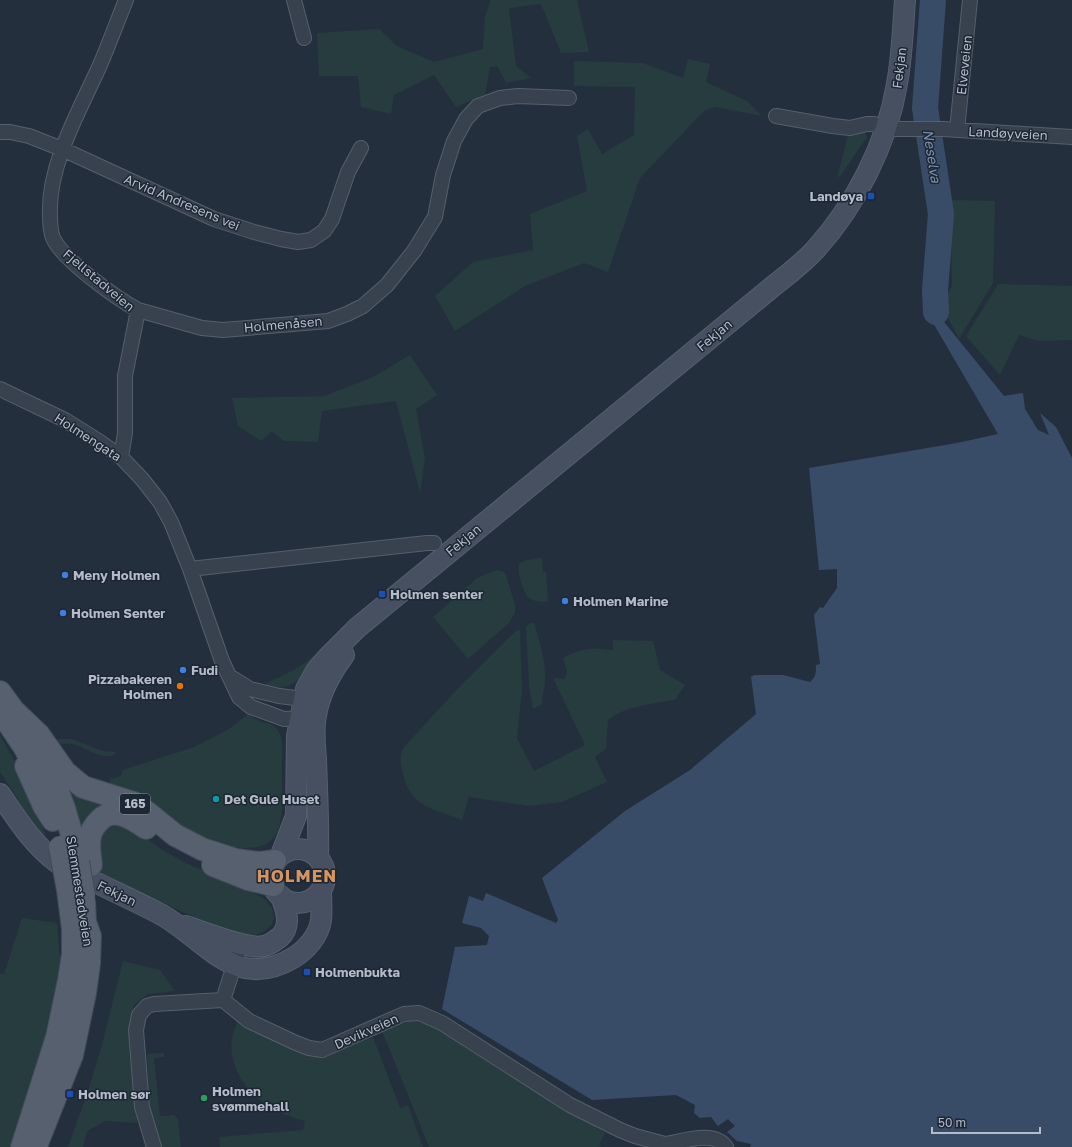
<svg xmlns="http://www.w3.org/2000/svg" width="1072" height="1147" viewBox="0 0 1072 1147" font-family="'Golos Text',sans-serif">
	<rect width="100%" height="100%" fill="#242f3e"/>
	<path fill="#263c3f" d="M491,0h86l12,52 -28,1 -20,-49 -32,4 7,58 15,12 -25,5 -9,-17 -7,1 -5,28 -29,12 -22,-32 -40,20 -3,19 -30,-7 -3,-31h-39l-2,-43 62,-4 18,17 37,16 49,-13 2,-33z
		M688,59l22,5 -4,18 41,19 15,15 -47,-9 -11,4 -64,67 -32,94 -24,-9 -59,23 -70,45 -20,-35 38,-34 60,-12 -3,-36 57,-23 -10,-55 11,-7 14,25 32,-19 1,-48 -61,-1v-25l69,2 40,15z
		M863,130l2,2 2,5 -26,38 -4,3 11,-43 2,-3z
		M950,200l45,1 -2,82 -34,56 -18,-34 11,-19z
		M998,284l74,2v54l-34,1 -19,-6 -19,40 -34,-39z
		M410,355l27,40 -21,14 9,49 -5,35 -24,-92 -74,10 -4,31 -34,-1 -12,-10 -11,10 -23,-15 -6,-28 92,-2 49,-19z
		M542,558l1,14h3l2,30c-7,0 -13,0 -19,-4 -5,-4 -14,-30 -9,-35 5,-4 16,-4 22,-5z
		M497,570l7,2 2,3 9,30v8l-6,10 -41,36 -35,-42 44,-39z
		M371,604l-71,75c-15,10 -21,10 -38,8l5,-4 25,-12 14,-9z
		M530,623h4l1,2c4,16 10,33 10,50 1,10 -3,19 -3,29l-9,5 -4,-24 -3,-58z
		M517,630h3l2,59 -5,49 17,33 51,-26 -32,-67 12,1 2,-8 -4,-13c20,-11 29,-10 50,-8v-10l40,1 7,29 25,15 -10,15c-19,3 -53,7 -67,20l-2,29 -11,8 12,25 -45,20 -32,4 -61,-9 -7,23c-28,-11 -52,-13 -59,-46 -3,-10 -4,-18 1,-27l59,-64z
		M248,714c4,2 7,5 11,7 5,2 13,2 17,7 10,10 5,30 6,44 2,62 0,89 -72,70l-101,-56 1,-7 11,-3 2,-6 71,-23 35,-18z
		M0,735l22,39 12,27 12,36 -10,-9 -36,-56z
		M58,739h14l31,12 12,1 -1,3c-21,6 -32,-16 -55,-11l-2,-3z
		M64,781l45,23c-15,5 -23,12 -28,27z
		M120,824l12,4 30,22 30,16 41,16 26,14 8,5 5,7 2,9 -3,9 -8,6 -9,4 -15,-1 -43,-17 -94,-43c-1,-21 -9,-47 18,-51z
		M22,918l35,5 4,46 -21,91 -26,87h-14v-173h4z
		M123,961l37,9 15,21 -27,3 -14,11 -4,16 7,102 -32,-2 -18,10 -4,16h-15l19,-53 15,-49z
		M238,1021l15,10 41,19 28,6 51,-19 27,71 8,-3 15,42h-203l-1,-10 84,-7 2,-9c-6,-2 -12,-3 -18,-6 -31,-12 -60,-40 -55,-77 1,-5 4,-12 6,-17z
		M411,1021l24,4 170,108 -6,12 2,2h-172l-47,-116z
		M164,1053v4l-10,1 6,58 14,-1 4,4 3,28h-19c-15,-26 -13,-64 -15,-93z"/>
	<path fill="#394c67" d="M936,312l68,84 19,-3 2,16 13,21 11,5 -9,-22 16,14 16,31v689h-322l1,-3 -14,-3 -10,-9 8,-6 -7,-7 -10,7 -7,-9 -11,1 -6,-5 1,-8 -19,-10 -84,5 -150,-91 13,-62 32,-2 2,-9 -8,-8 -19,-5 7,-27 14,5 3,-8 70,30 2,-3 -16,-42 83,-67 65,-41 66,-56 -5,-37 3,-2h29l27,7c6,-5 6,-9 6,-17l4,-1 -6,-49 6,-8 3,1 14,-20v-19l-18,1 -10,-102 148,-25 41,-9 -69,-118z"/>
	<g fill="none" stroke-linecap="round" stroke-linejoin="round">
		<path stroke="#394c67" stroke-width="26" d="M933,0l-8,108 16,106 -6,76 1,22"/>
		<defs>
			<path id="street" d="M294,0l10,38
				M776,116l57,10 17,2 17,-4h7l12,5h57l129,8
				M957,130l13,-130
				M0,132h10l19,4 33,13 152,70 40,13 27,7 17,3 13,-2 13,-9 8,-12 16,-47 13,-24
				M138,310l64,18 21,2 105,-9 19,-7 16,-8 24,-21 27,-34 21,-34 8,-42 11,-34 12,-22 12,-13 22,-8 18,-2 51,2
				M0,389l65,31 35,22 21,15 21,22 18,23 11,20 19,47 32,92 17,36 12,10 33,12 24,-1
				M121,457l4,-24v-57l13,-66c-22,-12 -75,-50 -85,-72 -3,-8 -3,-16 -3,-24 -2,-50 30,-104 50,-149 9,-21 17,-43 26,-65
				M190,569l237,-26h7
				M229,676l21,13 29,7 25,3 7,4
				M223,1000l18,-56
				M666,1144c18,-3 48,-14 60,3
				M154,1147l-12,-40 -6,-77 3,-15 8,-9 7,-2 69,-4 26,21 47,22 13,5 13,2 82,-36 15,-1 23,10 128,82 50,25 15,6 41,11"/>
			<path id="secondary" d="M0,794c17,25 33,51 58,69 34,19 70,34 104,52 44,25 73,77 131,43 13,-8 26,-22 28,-38 1,-10 0,-20 0,-30
				M271 876a27 27 0 1 1 54 0a27 27 0 1 1-54 0Z
				M281,855l15,-39 1,-80 9,-47 10,-18 13,-15 28,-28 414,-340c15,-12 31,-24 44,-38 40,-44 72,-106 82,-166 5,-27 6,-56 8,-84
				M318,858c1,-33 -1,-66 -2,-99 -1,-14 -3,-29 0,-43 3,-21 15,-44 28,-61
				M186,926c17,6 63,24 78,20 6,-1 12,-6 16,-9 12,-11 6,-28 1,-41"/>
			<path id="primary" d="M0,692l24,33
				M15,712l24,23 26,37 18,15 51,16 14,10 27,22 27,14 34,11 24,3 15,-2
				M3,715l22,33 15,30
				M42,756c17,32 28,67 35,102
				M26,766l18,40 9,14
				M91,865c-1,-9 -3,-19 -1,-28 1,-6 5,-12 9,-16 14,-16 34,-2 47,7
				M213,865l35,14 25,6
				M36,1146l36,-91 13,-62 4,-29 1,-28 -5,-14 -1,-20
				M22,1147l35,-110 12,-57 4,-26v-25l-5,-39"/>
		</defs>
		<use href="#street" stroke="#565f6c" stroke-width="16"/>
		<use href="#secondary" stroke="#565f6c" stroke-width="22"/>
		<use href="#primary" stroke="#414a57" stroke-width="24"/>
		<use href="#street" stroke="#38414e" stroke-width="14"/>
		<use href="#secondary" stroke="#465061" stroke-width="20"/>
		<use href="#primary" stroke="#56606e" stroke-width="22"/>
		<defs>
			<path id="primary-bridge" d="M60,847l8,43
				M78,862l6,34"/>
		</defs>
		<use href="#primary-bridge" stroke="#414a57" stroke-width="24" stroke-linecap="butt"/>
		<use href="#primary-bridge" stroke="#56606e" stroke-width="22"/>
	</g>
	<g fill="#1a4fb4" stroke="#1d2633" stroke-width="1.5">
		<rect x="867" y="192" width="8" height="8" rx="2"/>
		<rect x="378" y="590" width="8" height="8" rx="2"/>
		<rect x="303" y="968" width="8" height="8" rx="2"/>
		<rect x="66" y="1090" width="8" height="8" rx="2"/>
	</g>
	<g fill="#3f7fe0" stroke="#1d2633" stroke-width="1.5">
		<circle cx="65" cy="575" r="4"/>
		<circle cx="565" cy="601" r="4"/>
		<circle cx="63" cy="613" r="4"/>
		<circle cx="183" cy="670" r="4"/>
	</g>
	<circle fill="#e8710a" stroke="#1d2633" stroke-width="1.5" cx="180" cy="686" r="4"/>
	<circle fill="#0f9aa8" stroke="#1d2633" stroke-width="1.5" cx="216" cy="799" r="4"/>
	<circle fill="#2e9e5b" stroke="#1d2633" stroke-width="1.5" cx="204" cy="1098" r="4"/>
	<g text-anchor="middle" stroke-width="3" stroke-linejoin="round" paint-order="stroke">
		<rect fill="#1d2633" stroke="#878f9c" stroke-width="1" x="120" y="794" width="30" height="20" rx="3"/>
		<g font-size="12" font-weight="bold" fill="#b4bcc9">
			<text x="135" y="808">165</text>
		</g>
		<g font-size="13" fill="#b4bcc9" stroke="#1d2633">
			<text transform="translate(964 65) rotate(-84)" y="5">Elveveien</text>
			<text transform="translate(899 68) rotate(-83)" y="5">Fekjan</text>
			<text transform="translate(1008 133) rotate(3)" y="5">Landøyveien</text>
			<text transform="translate(182 202) rotate(23)" y="5">Arvid Andresens vei</text>
			<text transform="translate(99 280) rotate(40)" y="5">Fjellstadveien</text>
			<text transform="translate(283 324) rotate(-5)" y="5">Holmenåsen</text>
			<text transform="translate(714 335) rotate(-40)" y="5">Fekjan</text>
			<text transform="translate(88 437) rotate(33)" y="5">Holmengata</text>
			<text transform="translate(463 540) rotate(-40)" y="5">Fekjan</text>
			<text transform="translate(80 891) rotate(81)" y="5">Slemmestadveien</text>
			<text transform="translate(117 893) rotate(26)" y="5">Fekjan</text>
			<text transform="translate(366 1031) rotate(-24)" y="5">Devikveien</text>
		</g>
		<g font-size="13" font-weight="bold" fill="#b4bcc9" stroke="#1d2633" text-anchor="start">
			<text x="863" y="201" text-anchor="end">Landøya</text>
			<text x="73" y="580">Meny Holmen</text>
			<text x="390" y="599">Holmen senter</text>
			<text x="573" y="606">Holmen Marine</text>
			<text x="71" y="618">Holmen Senter</text>
			<text x="191" y="675">Fudi</text>
			<text x="172" y="684" text-anchor="end">Pizzabakeren<tspan x="172" dy="15">Holmen</tspan></text>
			<text x="224" y="804">Det Gule Huset</text>
			<text x="315" y="977">Holmenbukta</text>
			<text x="212" y="1096">Holmen<tspan x="212" dy="15">svømmehall</tspan></text>
			<text x="78" y="1099">Holmen sør</text>
		</g>
		<g font-size="14" font-style="italic" fill="#7c92b1" stroke="#1d2633">
			<text transform="translate(932 156) rotate(81)" y="5">Neselva</text>
		</g>
		<g font-size="17" font-weight="bold" letter-spacing="1" fill="#d59563" stroke="#1d2633">
			<text x="297" y="882">HOLMEN</text>
		</g>
	</g>
	<path d="M932 1127v6h108v-6" fill="none" stroke="#b4bcc9" stroke-width="2"/>
	<text x="938" y="1127" font-size="12" fill="#b4bcc9" stroke="#1d2633" stroke-width="3" paint-order="stroke">50 m</text>
</svg>
